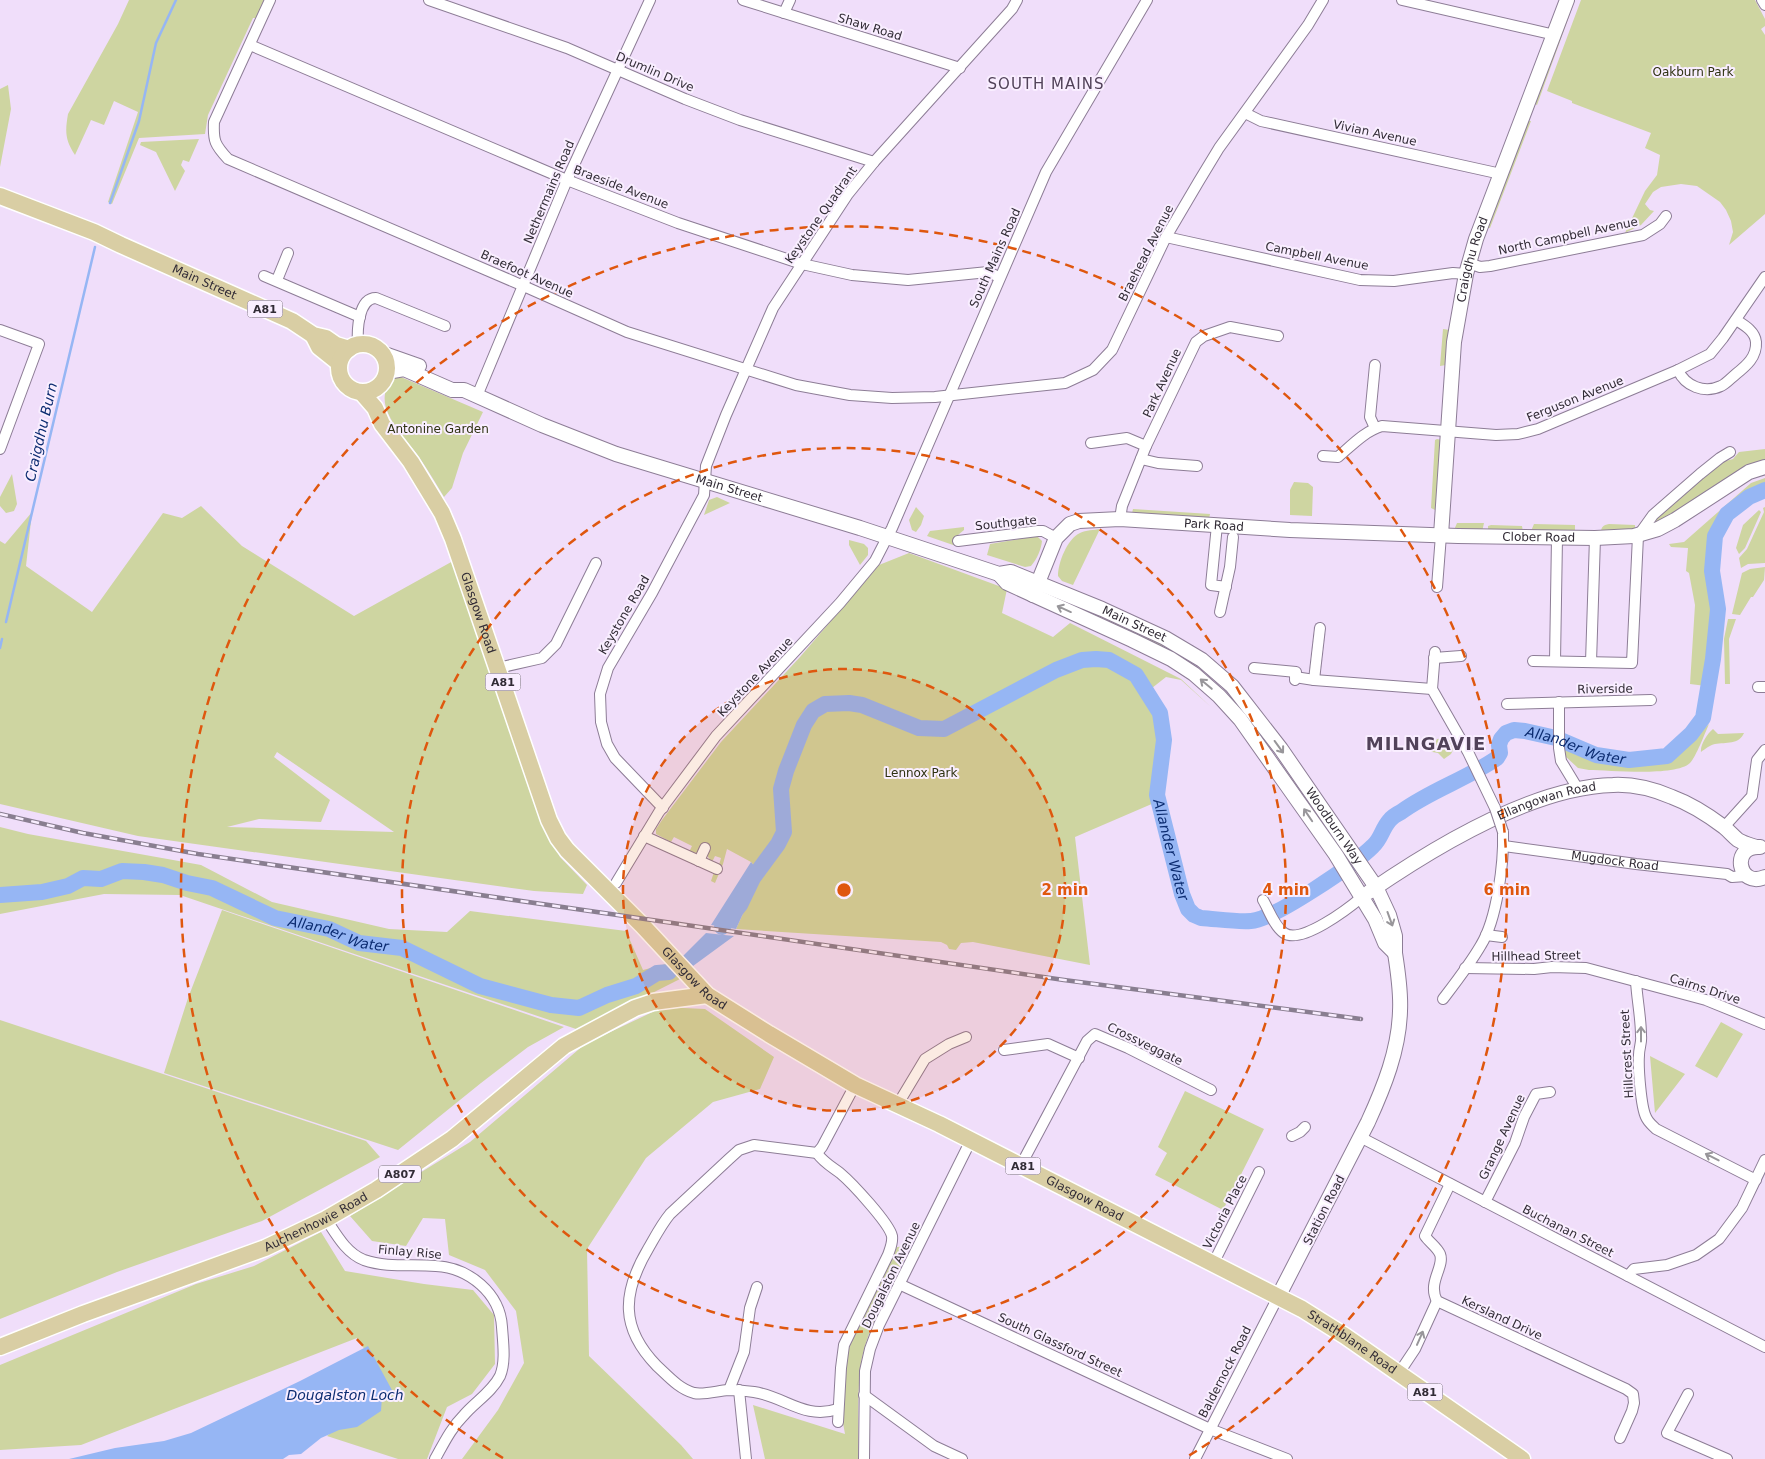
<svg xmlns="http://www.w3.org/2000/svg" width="1765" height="1459" viewBox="0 0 1765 1459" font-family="'DejaVu Sans',sans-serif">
	<rect width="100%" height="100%" fill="#f0defa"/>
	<path fill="#ced5a1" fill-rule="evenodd" d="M129,0h137l-57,134h-1l3,-18 45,-98h-3l-45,97 -3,19 -66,4 -27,66 -4,-2 30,-90 -24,-11 -10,24 -13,-5 -16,35c-10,-15 -10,-23 -7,-41l50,-90z
		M1571,0h4l-38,105 -4,-2z
		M1581,0h174l10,19v7l-4,3 4,6v179l-36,31 4,-13 -2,-11 -5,-11 -6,-8 -23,-16 -16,-2 -20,3 -8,5 -8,12 5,6 4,1 -13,14 -16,8 20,-42 12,-16 3,-20 -15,-7 6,-15 -79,-30v-2l-25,-10z
		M8,85l3,24 -11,58v-78z
		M1527,121h4l-41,107h-5z
		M199,139l-10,23 -6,-2 -2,5 4,6 -10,20 -19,-39 -16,-7 1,-3z
		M1443,329l7,1 -4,35 -6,1z
		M401,377l82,35 -20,41 -11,35 -8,9c-8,-13 -16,-27 -25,-40 -11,-16 -38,-41 -34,-63 1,-7 5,-12 10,-16z
		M1437,439l5,1 -5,71 -6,-3 4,-68z
		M1765,449v12l-106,64 -14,3 77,-66 11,-3 6,-7z
		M12,474l5,30 -3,7 -8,2 -6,-7v-9z
		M1765,478v8l-17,8 -30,25 -10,25 4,62 -6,80 -16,-2 5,-79 -6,-32 -3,-2 2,-23 -17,-1 -2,-3 15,-2 67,-59z
		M1294,482l14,1 5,4 -1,29 -22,-1v-25z
		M717,497l13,6 -26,12 5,-15z
		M201,506l41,40 112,70 99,-55 95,271 12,25 27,28 -4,9 -49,-3 -396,-55 -138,-32v-263l5,3 27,-32 -6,54 66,46 71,-99 19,5zM277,752l117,80 -167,-5 32,-8 62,3 9,-22 -56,-43z
		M916,507l8,9 -3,9 -5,7 -4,-2 -3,-10z
		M1765,507v56l-17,1 -7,4 -2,-10 8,-9 17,-37 -1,-4z
		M1133,509l77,5 -1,5 -77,-6z
		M1759,510l2,2 -16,36 -6,6 -3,-6 7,-23z
		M1457,523h27l-2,9 -28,-2z
		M1534,524l41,1v6h-44z
		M1609,524l26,1v4l-34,4c0,-6 2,-8 8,-9z
		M1491,525l31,1 1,6 -35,-2v-4z
		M964,527v3l-6,5v10l-2,1 -29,-10 3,-5z
		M1100,529l-27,56 -11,-4 -4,-5c0,-13 9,-37 22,-43 6,-3 14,-3 20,-4z
		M1037,536l5,5c-1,9 -5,18 -11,25l-6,1 -38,-12 3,-11z
		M849,540l15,4 4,4v7l-8,10 -11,-20z
		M909,553l98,36 -5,24 51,24 17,-14 111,56 30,28 -30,-27 -15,-3 -14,11 17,39 -15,76 -79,34 15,128 -117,-23 -12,1 -5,7 -7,-1 -2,-4 -6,-3 -205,-13 25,-55 -10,-12 -24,-13 -4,15 -8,19 -4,-2 3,-9 3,1 4,-7 -2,-1 2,-7 -6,-2 -3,6 -4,-5 -1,-4 -7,-4 -3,4 -8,-1 3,-6 -18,-9 -3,5 -15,-8v-5l6,-9 59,-78 79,-85 79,-92z
		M1765,567l-1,13 -11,17h-2l-11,18 -8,-1 10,-41 8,-4z
		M1061,597l104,47 -3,5 -103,-48z
		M1728,619h8l-7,20 1,45h-5l-1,-45z
		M1709,724c-4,9 -13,33 -19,39 -15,14 -80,7 -101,7l-11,-2 -13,-12v-9l55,15 28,1 25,-7z
		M1713,729l5,5 26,-1c-5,12 -18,9 -29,11 -5,1 -10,5 -14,8 -1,-7 6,-18 12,-23z
		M1447,738l5,4 2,6 -3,6 -7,5 -6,-6 -11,-2 1,-6h6l3,-6z
		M0,827l28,7 173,31 71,37 117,27 58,3 23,-21 156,20 17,39 23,-6 14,15 -101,51 -399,-135 -76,-1 -104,20z
		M222,910l342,117 -36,20 -47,36 -83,67 -234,-77 24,-75z
		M663,1007l42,2 69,48 -14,32 -47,13 -67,56 -59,91 2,107 92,89 12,14h-231l36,-49 26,-47 -8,-52 -31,-41 -36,-15 -4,-36 -22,-1 -17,28 -34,-5 -22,-25 120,-74 115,-98z
		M0,1020l366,121 14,16 -118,64 -145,51 -117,47z
		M1721,1022l22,12 -26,44 -22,-12z
		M1650,1056l35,18 -30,39z
		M1185,1091l79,38 -41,81 -68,-35 12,-22 -9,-6z
		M321,1232l24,39 79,13 49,6 21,25 1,49 -23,30 -25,13 -20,52h-29l-71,-23 58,-56 -28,-42 -276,107 -81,5v-85l196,-81 58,-18z
		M910,1246c-17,37 -46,85 -50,125 -3,29 -1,59 -2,88h-93l-12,-54 92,29 -2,-11 2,-60 8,-29 44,-87z"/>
	<path fill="#96b6f4" d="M751,862l10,12 -25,55 -25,-4z
		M706,933l28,3 -41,30 -10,-10z
		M368,1346l25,46 -11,5 -1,14 -24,16 -18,3 -18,8 -20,16 -12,1 -6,4h-214l46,-11 49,-7 27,-8 109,-52z"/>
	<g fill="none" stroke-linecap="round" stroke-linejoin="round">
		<path stroke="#96b6f4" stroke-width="2.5" d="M110,203l29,-82 17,-78 20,-43
			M6,622l89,-375
			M0,648l2,-9"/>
		<g stroke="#96b6f4" stroke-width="16">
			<path id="s1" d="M0,895l42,-3 26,-6 15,-8 18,1 21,-8 22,1 19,3 24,8 25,5 63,30 54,11 30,14 43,5 78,38 71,19 28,3 28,-13 29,-9 21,-13 12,-1"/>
			<path id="s2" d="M722,927l18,-22 13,-27 25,-34 6,-12 -3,-43 5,-18 18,-46 9,-14 12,-7 24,-1 13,2 57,23 25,1 112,-59 26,-10 14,-1 13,1 27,15 24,38 4,27 -7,55 25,99 6,15 6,6 7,3c16,1 34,4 50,3 22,-1 104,-57 122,-75 8,-7 9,-17 16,-25 3,-4 8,-7 12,-9 30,-22 66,-33 96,-54l3,-5 -1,-8 2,-6 5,-6 8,-3 11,1 31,7 40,17 33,5 38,-4 24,-22 12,-16 10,-59 5,-50 -6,-38 3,-35 12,-22 22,-17 16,-7"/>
		</g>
		<defs>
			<g id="street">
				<path d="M270,0l-56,122c-1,19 1,23 14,37l291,125 108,48 169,53 54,10 42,3 43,-1 130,-14 28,-13 19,-20 54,-113 33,-56 20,-33 89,-123 15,-25"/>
				<path d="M429,0l138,48 118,51 55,21 134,42"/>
				<path d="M743,0l217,68"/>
				<path d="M1402,0l153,35"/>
				<path d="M1762,0l3,5"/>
				<path d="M784,13l6,-13"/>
				<path d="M250,45l317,135 111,43 124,41 50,11 56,5 80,-8 11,5"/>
				<path d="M1245,113l16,8 240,53"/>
				<path d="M1166,237l194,43 34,1 59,-8 13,1"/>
				<path d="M1469,263l11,4 10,-1 153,-31 17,-11 6,-8"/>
				<path d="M264,276l96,41"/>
				<path d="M277,280l11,-27"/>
				<path d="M0,330l39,14 -39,105"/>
				<path d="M358,345c-1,-14 0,-47 18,-47l69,28"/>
				<path d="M1375,365l-5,52 5,11"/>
				<path d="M1678,370c7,16 26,24 43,16 5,-2 10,-8 15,-12 10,-8 21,-17 20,-32 -1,-11 -12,-17 -20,-22"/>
				<path d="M477,396l90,-216 83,-180"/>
				<path d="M1091,443l36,-5 19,8"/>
				<path d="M1323,456l15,1c14,-12 27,-26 44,-31l114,9 22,-1 20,-5 140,-59 32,-16 13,-16 42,-61"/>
				<path d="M1141,459l17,4 39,3"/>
				<path d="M1120,519l2,-13 24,-60 50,-104 8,-6 26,-9 48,9"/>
				<path d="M1217,525l-6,60 15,2"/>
				<path d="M958,541l80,-10h5l13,7"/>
				<path d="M1437,587l4,-52"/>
				<path d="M1220,612l10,-45 3,-30"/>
				<path d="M1435,652l-3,37 36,63 27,56"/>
				<path d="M1434,658l27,-2"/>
				<path d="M1533,661l99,2 6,-127 15,-21 47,-41 20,-16 10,-6"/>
				<path d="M1555,661l2,-123"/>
				<path d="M1591,662l4,-124"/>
				<path d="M498,668l44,-10 14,-14 40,-81"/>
				<path d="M1254,668l42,4 -1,8"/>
				<path d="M1295,677l19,3 118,9"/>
				<path d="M1314,680l6,-52"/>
				<path d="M1758,687h7"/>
				<path d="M1559,702v46l2,13 17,28"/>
				<path d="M1507,704l144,-4"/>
				<path d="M663,808l-48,-50 -8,-14 -6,-22 -1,-28 8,-26 44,-75 52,-98 2,-29 20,-51 47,-107 75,-114 26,-32 138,-153 5,-9"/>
				<path d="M1724,827l28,-31 5,-36 8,-10"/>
				<path d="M644,836l73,33"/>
				<path id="s3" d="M1504,846l132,18 91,10 5,3 14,-1"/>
				<path d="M699,861l6,-13"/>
				<path d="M616,883l43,-71 57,-76 124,-133 35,-42 17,-33 154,-356 101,-172"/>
				<path d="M1263,900c6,10 11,26 21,33 17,12 65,-25 78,-36"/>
				<path d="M1486,935l16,2"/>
				<path d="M1465,968l69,1 18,-2 34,1 120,32 59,24"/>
				<path d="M1636,981c1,19 5,36 5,55 1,6 -2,12 -2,19 -1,13 2,52 7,62 2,5 6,8 10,12l100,51"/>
				<path d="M1443,999c13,-17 27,-35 38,-54 16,-26 23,-82 22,-113"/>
				<path d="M1004,1050l44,-6 31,14"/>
				<path d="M898,1104l27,-45 24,-15 17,-7"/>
				<path d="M1292,1136l8,-4 5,-5"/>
				<path d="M1360,1137l405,210"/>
				<path d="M817,1153c6,9 15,14 23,20 12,10 49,50 52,63 1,7 -2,13 -4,19l-44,90 -3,23 -3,54"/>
				<path d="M1021,1165l66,-124 8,-7 33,14 83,42"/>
				<path d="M1450,1184l-25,52c4,6 12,11 15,18 5,13 -13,28 -3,47l189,88 7,5 1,9 -2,8 -12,27"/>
				<path d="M1485,1202l30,-59 9,-26 12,-23 14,-2"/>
				<path d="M326,1219c10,15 20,34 38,41 23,8 48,4 72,6 33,2 64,27 66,61 1,15 4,35 -2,49 -8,16 -25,26 -36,39 -13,13 -20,28 -29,44"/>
				<path d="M1213,1264l46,-92"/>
				<path d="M1628,1276l6,-7 33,-4 29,-10 23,-16 23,-31 23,-48"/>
				<path d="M899,1284l311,145 77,30"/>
				<path d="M1399,1373l16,-24 22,-48"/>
				<path d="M729,1390l15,-38 6,-44 7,-21"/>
				<path d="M739,1390l7,69"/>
				<path d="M1688,1394l-21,39 60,26"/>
				<path d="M864,1395l70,51 28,13"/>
				<path d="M838,1409c-34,11 -52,-12 -84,-17 -8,-1 -17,-2 -26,-2 -11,1 -24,5 -34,3 -15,-4 -26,-17 -37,-27 -37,-38 -35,-73 -9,-117 7,-12 13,-24 22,-35l59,-55 10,-9 15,-5 63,8 5,-6 33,-62"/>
				<path d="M864,1459l1,-88 5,-22 9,-24 92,-185"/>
				<path d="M1195,1459l83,-162"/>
			</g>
			<g id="secondary">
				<path d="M382,353l37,13"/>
				<path id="s4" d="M387,372l17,-3 48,21h12l78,35 74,29 244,74 139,46 12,-2 91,37 63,29 37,22 30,26 49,63 95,138 13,28 6,21v17c3,19 6,40 5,58 -1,39 -16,76 -32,111l-90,175"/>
				<path id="s5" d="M1441,535l13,-193 12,-68 10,-35 91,-239"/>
				<path d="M999,574l8,9 125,57 39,19 23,15 25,22 21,23 96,136 39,64 10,24 10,10"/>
				<path id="s6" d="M1033,595l23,-57 14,-14 9,-3 41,-2 170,11 168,6 137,2 39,-2 24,-7 17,-9 74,-48 16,-5"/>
				<path d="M1760,847c-30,-2 -22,42 5,30"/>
				<path id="s7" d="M1369,892c64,-44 164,-105 244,-107 20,-1 40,4 59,12 19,7 36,18 52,30 5,4 9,9 14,13 5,3 12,5 18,7"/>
			</g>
			<g id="primary">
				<path id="s8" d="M0,196l94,36 27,13 171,76 21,14 13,3 10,7 13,4"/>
				<path d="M313,335l6,12 20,16"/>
				<circle cx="363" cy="368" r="24"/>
				<path id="s9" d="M362,393l13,15 7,16 29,38 31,51 11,26 96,281 9,18 9,12 75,75 65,70 62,39 86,51 84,39 363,185 43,27 177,123"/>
				<path id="s10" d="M0,1347l83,-33 182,-66 61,-29 50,-29 76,-51 112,-93 71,-38 18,-6 54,-7"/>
			</g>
		</defs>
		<use href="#street" stroke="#8d7d96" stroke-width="12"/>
		<use href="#secondary" stroke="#8d7d96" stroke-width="16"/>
		<use href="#primary" stroke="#fff" stroke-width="19"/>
		<use href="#street" stroke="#fff" stroke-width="10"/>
		<use href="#secondary" stroke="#fff" stroke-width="14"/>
		<use href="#primary" stroke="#d9cea4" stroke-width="16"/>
		<defs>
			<path id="rail" d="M0,814l83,19 115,21 866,126 297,39"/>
		</defs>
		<use href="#rail" stroke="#897e90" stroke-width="4.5"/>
		<use href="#rail" stroke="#f9eeff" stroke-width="2.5" stroke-dasharray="8" stroke-linecap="butt"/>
		<defs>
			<path id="street-bridge" d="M1495,808l8,24"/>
		</defs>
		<use href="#street-bridge" stroke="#8d7d96" stroke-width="12" stroke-linecap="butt"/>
		<use href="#street-bridge" stroke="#fff" stroke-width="10"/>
	</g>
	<defs><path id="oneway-shaft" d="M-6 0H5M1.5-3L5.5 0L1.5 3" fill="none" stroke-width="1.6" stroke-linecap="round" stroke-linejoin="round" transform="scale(1.25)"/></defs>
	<g stroke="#98969a">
		<use href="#oneway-shaft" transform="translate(1064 609) rotate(-156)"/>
		<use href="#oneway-shaft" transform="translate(1206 684) rotate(-140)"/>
		<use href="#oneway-shaft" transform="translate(1279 747) rotate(54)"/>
		<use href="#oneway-shaft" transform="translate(1308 815) rotate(-124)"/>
		<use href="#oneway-shaft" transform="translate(1390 919) rotate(70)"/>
		<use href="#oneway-shaft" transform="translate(1641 1034) rotate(-90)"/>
		<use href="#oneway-shaft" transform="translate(1712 1157) rotate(-153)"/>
		<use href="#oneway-shaft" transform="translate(1420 1338) rotate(-66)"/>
	</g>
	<circle cx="844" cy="890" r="221" fill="#df570e" fill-opacity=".12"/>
	<g fill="none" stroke="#df570e" stroke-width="2.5" stroke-dasharray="9 6">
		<circle cx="844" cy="890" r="221"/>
		<circle cx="844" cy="890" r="442"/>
		<path d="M503 1458A663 663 0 1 1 1185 1458"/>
	</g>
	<g text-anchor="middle" stroke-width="4" stroke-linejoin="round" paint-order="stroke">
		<g fill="#f9eeff" stroke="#6e6672" stroke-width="1">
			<rect x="247.5" y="300.5" width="35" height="17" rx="4"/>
			<rect x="485.5" y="673.5" width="35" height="17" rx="4"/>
			<rect x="1005.5" y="1157.5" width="35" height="17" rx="4"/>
			<rect x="379" y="1165.5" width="42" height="17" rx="4"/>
			<rect x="1407.5" y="1383.5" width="35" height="17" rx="4"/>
		</g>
		<g font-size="11" font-weight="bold" fill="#322c36">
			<text x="265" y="313">A81</text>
			<text x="503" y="686">A81</text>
			<text x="1023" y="1170">A81</text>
			<text x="400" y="1178">A807</text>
			<text x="1425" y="1396">A81</text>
		</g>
		<g font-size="12" fill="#322c36" stroke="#f9eeff">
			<text transform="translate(870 27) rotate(17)" y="4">Shaw Road</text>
			<text transform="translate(655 72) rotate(23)" y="4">Drumlin Drive</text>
			<text transform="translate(1375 133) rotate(12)" y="4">Vivian Avenue</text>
			<text transform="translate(621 187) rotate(21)" y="4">Braeside Avenue</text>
			<text transform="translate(549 192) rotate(-67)" y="4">Nethermains Road</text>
			<text transform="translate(821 215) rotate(-55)" y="4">Keystone Quadrant</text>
			<text transform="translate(1568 236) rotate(-12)" y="4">North Campbell Avenue</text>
			<text transform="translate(1146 253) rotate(-63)" y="4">Braehead Avenue</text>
			<text transform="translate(1317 256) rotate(11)" y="4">Campbell Avenue</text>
			<text transform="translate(995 258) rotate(-66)" y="4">South Mains Road</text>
			<text dy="4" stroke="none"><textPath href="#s5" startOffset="278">Craigdhu Road</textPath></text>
			<text transform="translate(527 274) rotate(24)" y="4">Braefoot Avenue</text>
			<text dy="4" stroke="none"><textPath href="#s8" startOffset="222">Main Street</textPath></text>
			<text transform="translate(1162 383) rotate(-65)" y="4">Park Avenue</text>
			<text transform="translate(1575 399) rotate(-22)" y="4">Ferguson Avenue</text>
			<text dy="4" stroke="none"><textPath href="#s4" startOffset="365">Main Street</textPath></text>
			<text transform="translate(1006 523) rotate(-6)" y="4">Southgate</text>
			<text dy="4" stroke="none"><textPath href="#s6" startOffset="226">Park Road</textPath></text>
			<text dy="4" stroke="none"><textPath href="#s6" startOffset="551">Clober Road</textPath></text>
			<text dy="4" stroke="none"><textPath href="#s9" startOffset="251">Glasgow Road</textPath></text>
			<text transform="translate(624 615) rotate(-60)" y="4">Keystone Road</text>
			<text dy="4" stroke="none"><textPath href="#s4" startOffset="794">Main Street</textPath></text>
			<text transform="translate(755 677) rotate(-47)" y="4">Keystone Avenue</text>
			<text transform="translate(1605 689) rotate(-1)" y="4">Riverside</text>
			<text dy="4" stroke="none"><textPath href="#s7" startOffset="201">Ellangowan Road</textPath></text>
			<text dy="4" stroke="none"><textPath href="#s4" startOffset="1084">Woodburn Way</textPath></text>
			<text dy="4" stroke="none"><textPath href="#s3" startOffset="112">Mugdock Road</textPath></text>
			<text transform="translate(1536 956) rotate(-1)" y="4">Hillhead Street</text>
			<text dy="4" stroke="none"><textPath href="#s9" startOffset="686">Glasgow Road</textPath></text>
			<text transform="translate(1705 989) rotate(18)" y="4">Cairns Drive</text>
			<text transform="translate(1145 1044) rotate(26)" y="4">Crossveggate</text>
			<text transform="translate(1627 1054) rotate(-93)" y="4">Hillcrest Street</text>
			<text transform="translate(1502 1137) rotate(-65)" y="4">Grange Avenue</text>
			<text dy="4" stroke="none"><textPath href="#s9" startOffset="1136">Glasgow Road</textPath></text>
			<text transform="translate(1324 1210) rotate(-63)" y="4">Station Road</text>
			<text transform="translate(1225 1212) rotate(-63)" y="4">Victoria Place</text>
			<text dy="4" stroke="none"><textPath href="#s10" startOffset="340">Auchenhowie Road</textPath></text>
			<text transform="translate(1568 1231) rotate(27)" y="4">Buchanan Street</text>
			<text transform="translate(410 1252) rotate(5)" y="4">Finlay Rise</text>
			<text transform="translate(891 1275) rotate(-64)" y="4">Dougalston Avenue</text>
			<text transform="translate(1502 1318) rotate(25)" y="4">Kersland Drive</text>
			<text dy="4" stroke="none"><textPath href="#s9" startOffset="1440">Strathblane Road</textPath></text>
			<text transform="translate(1060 1345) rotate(25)" y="4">South Glassford Street</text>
			<text transform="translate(1225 1372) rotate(-63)" y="4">Baldernock Road</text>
		</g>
		<g font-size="12" fill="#2e3111" stroke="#f9eeff">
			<text x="1693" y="76">Oakburn Park</text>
			<text x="438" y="433">Antonine Garden</text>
			<text x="921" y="777">Lennox Park</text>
		</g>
		<g font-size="14" font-style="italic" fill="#0c2c71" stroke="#f9eeff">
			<text transform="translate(41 432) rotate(-77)" y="5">Craigdhu Burn</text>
			<text dy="5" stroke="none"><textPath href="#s2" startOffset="1304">Allander Water</textPath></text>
			<text dy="5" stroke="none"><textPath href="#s2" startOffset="776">Allander Water</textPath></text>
			<text dy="5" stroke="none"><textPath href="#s1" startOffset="354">Allander Water</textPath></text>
			<text x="345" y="1400">Dougalston Loch</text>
		</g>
		<g font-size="15" letter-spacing="1" fill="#514259" stroke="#f9eeff">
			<text x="1046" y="89">SOUTH MAINS</text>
		</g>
		<g font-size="18" font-weight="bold" letter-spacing="1" fill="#514259" stroke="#f9eeff">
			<text x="1426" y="750">MILNGAVIE</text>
		</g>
	</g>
	<circle cx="844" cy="890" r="8" fill="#df570e" stroke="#f9eeff" stroke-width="2.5"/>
	<g font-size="15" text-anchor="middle" font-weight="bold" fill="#df570e" stroke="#f9eeff" stroke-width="4" stroke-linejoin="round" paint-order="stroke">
		<text x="1065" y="895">2 min</text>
		<text x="1286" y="895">4 min</text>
		<text x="1507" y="895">6 min</text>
	</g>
</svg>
